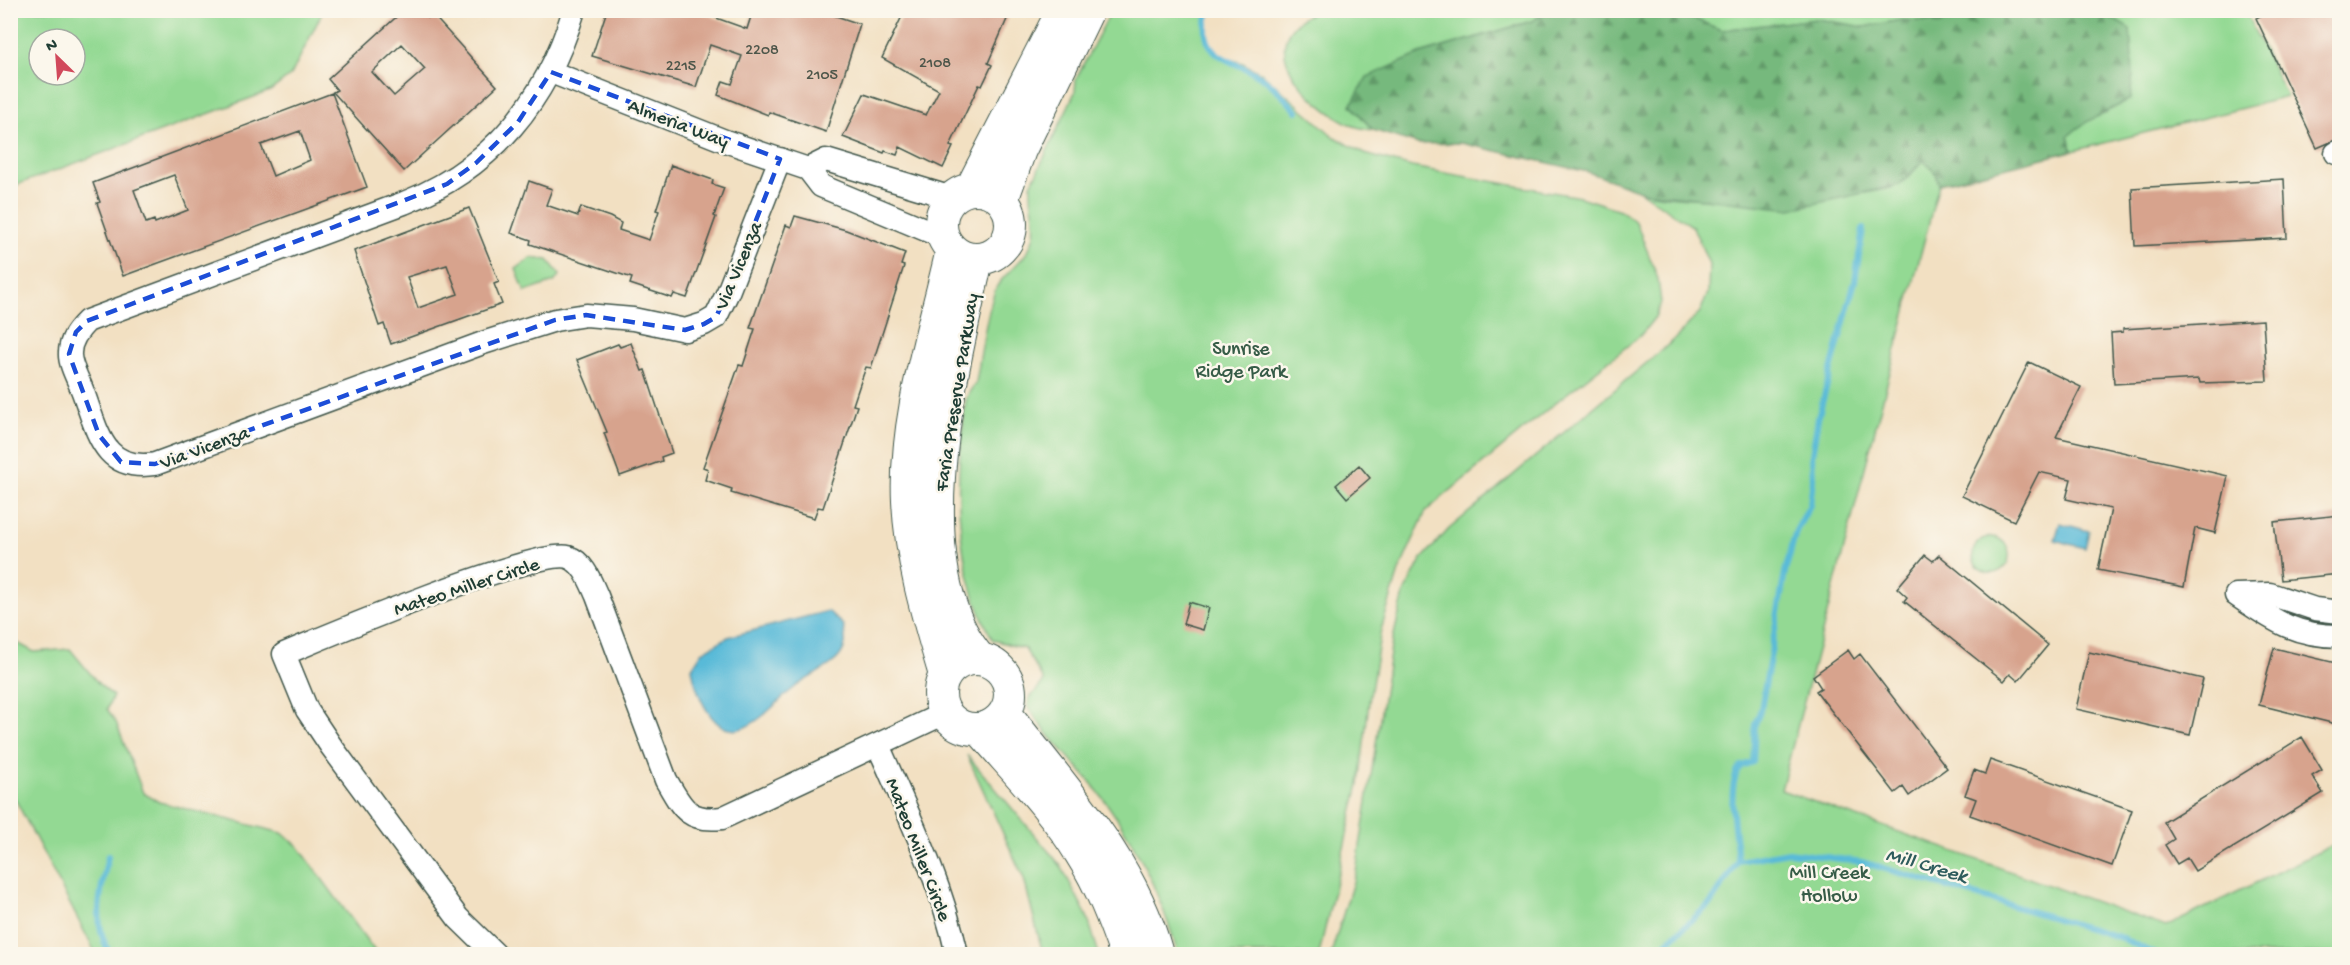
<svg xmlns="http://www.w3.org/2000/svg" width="2350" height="965" viewBox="0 0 2350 965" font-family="'Gochi Hand',sans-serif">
	<defs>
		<pattern id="forest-firs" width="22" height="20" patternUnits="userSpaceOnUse" patternTransform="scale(1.5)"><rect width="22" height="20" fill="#76b97d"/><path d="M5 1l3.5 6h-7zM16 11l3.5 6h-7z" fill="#609867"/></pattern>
	</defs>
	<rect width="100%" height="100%" fill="#fbf7ec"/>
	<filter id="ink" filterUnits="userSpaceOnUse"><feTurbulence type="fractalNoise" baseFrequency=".0167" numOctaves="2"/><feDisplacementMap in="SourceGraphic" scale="12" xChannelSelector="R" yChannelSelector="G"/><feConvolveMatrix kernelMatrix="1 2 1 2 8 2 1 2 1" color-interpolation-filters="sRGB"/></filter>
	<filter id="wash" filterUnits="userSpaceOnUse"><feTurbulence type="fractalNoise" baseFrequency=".008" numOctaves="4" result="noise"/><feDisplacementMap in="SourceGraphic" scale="24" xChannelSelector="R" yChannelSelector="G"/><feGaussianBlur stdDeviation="1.35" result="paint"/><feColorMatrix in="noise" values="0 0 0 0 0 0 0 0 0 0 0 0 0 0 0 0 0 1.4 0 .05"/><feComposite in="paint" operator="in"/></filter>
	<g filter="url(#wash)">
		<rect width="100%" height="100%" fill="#f2e0c2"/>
		<path fill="#93d993" stroke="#598b64" stroke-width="1.5" fill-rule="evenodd" d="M11,10h312v1l-32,64 -21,16 -259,96zM39,39h36v36h-36z
			M1111,11h100l-6,23 6,12 14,12 18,5 20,11 70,62 32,18 47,13 168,30 40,13 16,12 22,57 3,24 -6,14 -15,19 -80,63 -134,112 -27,60 -18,59 -12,72 -10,82 -40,170h-141c-18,-63 -45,-119 -86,-170 -19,-24 -50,-52 -64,-78l1,-7 15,-18 -19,-32 -32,-9c-34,-61 -40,-142 -30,-211 1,-10 0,-27 6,-36 2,-5 5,-6 7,-11 4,-21 12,-84 23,-99 13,-17 30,-25 35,-48 3,-17 -5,-33 -3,-50l44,-93 1,-13z
			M1310,11h239l-17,10 -112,33 -69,51 22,25c-7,-1 -16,-2 -22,-5 -39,-19 -103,-79 -40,-112z
			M1675,11h307l-42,11 -39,-2 -37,7 -47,-8 -96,11z
			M2076,11h169l42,86 -215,54 -4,-15 15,-14 24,-9 -6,-100z
			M1924,160l12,14 3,10 -158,606 385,137 173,-85v112h-638l-9,-2 -3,2h-358l25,-82 35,-225 13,-54 17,-33 28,-31 226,-190 25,-27 8,-19 1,-29 -16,-37 -55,-37c37,15 224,12 260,-5 9,-5 19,-18 26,-25z
			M531,258l17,2 12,15 -6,7 -29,10 -9,-23z
			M1973 555a18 18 0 1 1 36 0a18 18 0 1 1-36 0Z
			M10,639l24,13 36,-3 28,34 15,13 -6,13 9,13 27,71 16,9 123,31 16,13 79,108h-281l-85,-163z
			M967,755l94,111 26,50 12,38h-56l-19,-75z"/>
		<path fill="url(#forest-firs)" stroke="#4a7b58" stroke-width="1.5" d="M2076,11l25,1 29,17 3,45 -3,25c-21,13 -44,20 -62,37l4,15 -133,33 -3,-10 -12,-14 -25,25 -108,24 -148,-17 -55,-20 -127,-29 -43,1 -45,-14 -22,-25 16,-28 53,-23 112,-33 17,-10h126l46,19 96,-11 47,8 37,-7 39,2 42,-11z"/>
		<path fill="#59bad8" stroke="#3c7c86" stroke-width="1.5" d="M2060,523l29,8 -4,17 -30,-8z
			M828,611l15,14c1,7 4,16 1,23 -5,18 -37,28 -50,40 -17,13 -31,32 -51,40 -31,11 -48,-38 -51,-60l10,-16 26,-15z"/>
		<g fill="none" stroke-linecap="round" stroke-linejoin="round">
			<path stroke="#59bad8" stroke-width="6" d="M1209,10c-15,49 24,48 54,68 13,9 23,22 34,33
				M108,856c-7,35 -17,65 2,98
				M1738,861c-2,-24 -13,-76 3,-95l12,-4 2,-38 6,-15 24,-137 11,-41 14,-26 3,-25 -1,-25 6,-37 37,-137 8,-52
				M1654,954l57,-51 27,-42 51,-9 73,10 260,76 32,16"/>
		</g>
		<g id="blocks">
			<path fill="#d7a38d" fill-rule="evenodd" d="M404,10h17l7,8 4,-4 65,72 -93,85 -71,-79 4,-2 -9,-11zM402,44l23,25 -31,27 -22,-24z
				M607,10h87l53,19 6,-19h65l42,14 -34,108 -57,-20 -1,3 -50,-20 5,-14 9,3 10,-28 -32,-11 -14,42 -104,-31z
				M905,10h106l-23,53 4,2 -10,21 -3,-1 -29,61 3,1 -10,21 -43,-21 -3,8 -12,-4 -1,2 -41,-16 21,-43 62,21 13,-25 -57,-32z
				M2272,10h68v128l-23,10 -61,-130z
				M332,93l35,94 -244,89 -26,-73 3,-1 -7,-19zM300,131l10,29 -37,16 -12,-31zM174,175l14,35 -33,13 -1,-3 -8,3 -12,-33z
				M671,165l42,15 -1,4 12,4 -10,28 2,1 -29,81 -13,-4 -2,4 -42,-14 2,-6 -102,-34 1,-4 -20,-7 18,-52 23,8 -6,16 32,11 3,-9 29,10 11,6 -2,7 30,10 10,-29 -3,-1z
				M2284,179l3,59 -152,8 -3,-58z
				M469,208l30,74 -5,2 8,20 -111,40 -7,-20 -5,2 -25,-75zM447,265l11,29 -40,14 -11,-31z
				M795,216l51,14 59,23 -4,12 3,1 -33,102 -5,-1 -6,17 -7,21 4,1 -34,102 -5,-1 -4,11 -83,-25 1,-4 -27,-9 3,-11 -5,-2 36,-102 4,1 12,-37 -5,-1 36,-103 5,2z
				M2263,320l4,61 -67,2 -1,-4 -85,5 -3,-51 12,-1v-3z
				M631,343l11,28 3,-1 27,83 -11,4 1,4 -42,15 -16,-43 3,-1 -30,-72 41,-16 2,3z
				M2029,362l52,25 -25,50 172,39 -13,57 -20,-5 -11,59 -86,-17 13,-61 -45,-10 5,-20 -32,-7 -25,49 -52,-25z
				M1359,465l11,13 -23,20 -11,-13z
				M2340,515v59l-59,6 -7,-58z
				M1925,555l8,6 6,-6 109,90 -30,36 -8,-7 -6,7 -100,-80 3,-4 -10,-9z
				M1189,602l20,6 -6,22 -20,-6z
				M2274,648l66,16v61l-81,-20z
				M1848,650l6,9 6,-5 87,114 -38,28 -6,-9 -8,6 -79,-102 5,-3 -8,-12z
				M2089,652l114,27 -13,56 -114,-26z
				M2302,737l20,33 -10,6 11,17 -128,78 -8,-13 -10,6 -12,-19 9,-6 -10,-17z
				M1990,760l142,50 -20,56 -142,-51 6,-16 -11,-4 9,-25 11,4z"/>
		</g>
	</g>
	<g filter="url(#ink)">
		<use href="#blocks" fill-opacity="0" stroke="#3f5549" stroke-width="1.5"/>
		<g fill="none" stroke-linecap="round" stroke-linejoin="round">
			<defs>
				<path id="street" d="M574,10c-27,90 -82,158 -170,193l-317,118c-9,9 -17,19 -17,32 -1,11 9,28 13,39 15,40 20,80 72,72l328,-121 72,-23 31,-5 47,4 52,11 19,-6 12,-7 12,-25 52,-133
					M551,72l174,69 83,28 13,17 122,51
					M2336,153l4,-2
					M808,169l18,-9 126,38
					M2236,595c37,25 58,41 104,41
					M2236,595l34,-1 45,15 25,3
					M878,745c30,69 63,136 79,209
					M495,954l-37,-36 -127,-172 -24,-36 -23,-56c42,-18 252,-106 284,-97 16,5 23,26 29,39l69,184c16,28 22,42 56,38l223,-105"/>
				<path id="secondary" d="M941 224a35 35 0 1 1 70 0a35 35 0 1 1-70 0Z
					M971,189l92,-179
					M1002,200l18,-50 68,-140
					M977,260c-24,106 -76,308 3,399
					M940 694a35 35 0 1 1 70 0a35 35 0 1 1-70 0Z
					M945,675c-17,-58 -34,-113 -37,-174 -4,-83 26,-170 44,-251
					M1005,713c58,75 127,148 152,241
					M980,729c34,40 74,80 101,125 20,31 33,66 45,100"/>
			</defs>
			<use href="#street" stroke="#3f5549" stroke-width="25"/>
			<use href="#secondary" stroke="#3f5549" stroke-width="34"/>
			<use href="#street" stroke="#fff" stroke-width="22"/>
			<use href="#secondary" stroke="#fff" stroke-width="32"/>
		</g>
	</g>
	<path fill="none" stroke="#1d4ed8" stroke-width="4.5" stroke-dasharray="12 8" stroke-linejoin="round" d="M551,72l229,87 -52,133 -12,25 -12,7 -19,6 -99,-15 -31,5 -400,144 -34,-2 -22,-27 -30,-81 7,-22 11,-11 360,-137 29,-21 42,-41z"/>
	<g text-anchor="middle" stroke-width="5" stroke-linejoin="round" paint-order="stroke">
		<g font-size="16" fill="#4d564a">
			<text x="762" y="54">2208</text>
			<text x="935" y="67">2108</text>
			<text x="681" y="70">2215</text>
			<text x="822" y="79">2105</text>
		</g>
		<g font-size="20" fill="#1f3d34" stroke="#fbf7ec">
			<text transform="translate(679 122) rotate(21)" y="7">Almeria Way</text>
			<text transform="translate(737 265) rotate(-67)" y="7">Via Vicenza</text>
			<text transform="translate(955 392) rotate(-81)" y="7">Faria Preserve Parkway</text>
			<text transform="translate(204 446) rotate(-20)" y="7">Via Vicenza</text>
			<text transform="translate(466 585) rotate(-18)" y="7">Mateo Miller Circle</text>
			<text transform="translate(920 849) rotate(69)" y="7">Mateo Miller Circle</text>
		</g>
		<g font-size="20" fill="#365c47" stroke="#fbf7ec">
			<text x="1241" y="354">Sunrise<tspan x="1241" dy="23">Ridge Park</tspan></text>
			<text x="1829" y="878">Mill Creek<tspan x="1829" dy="23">Hollow</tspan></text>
		</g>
		<g font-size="21" font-style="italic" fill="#2e5c5d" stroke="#fbf7ec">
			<text transform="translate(1927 864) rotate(16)" y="7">Mill Creek</text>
		</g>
	</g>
	<rect width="2350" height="965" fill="none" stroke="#fbf7ec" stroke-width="36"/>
	<g transform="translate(57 57) rotate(335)"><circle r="28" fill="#fbf7ec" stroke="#a3ada2" stroke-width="1.5"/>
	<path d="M0-4.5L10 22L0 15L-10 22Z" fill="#d1495b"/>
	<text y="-9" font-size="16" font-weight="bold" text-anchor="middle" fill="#1f3d34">N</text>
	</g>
</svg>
